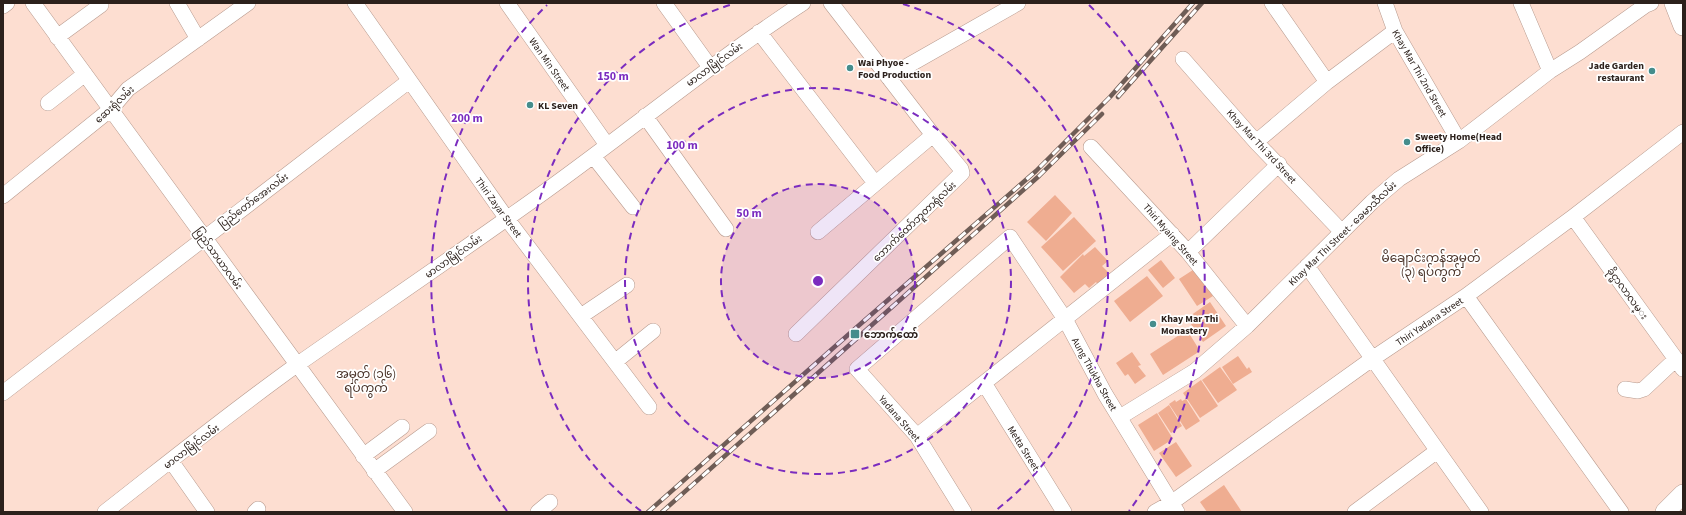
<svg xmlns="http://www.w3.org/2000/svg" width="1686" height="515" viewBox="0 0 1686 515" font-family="'Source Sans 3','Noto Sans Myanmar',sans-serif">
	<rect width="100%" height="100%" fill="#fdded1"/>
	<path fill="#efad91" d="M1055,195l17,18 -26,28 -19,-19z
		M1074,217l22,24 -33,30 -22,-24z
		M1095,247l13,14 -6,5 9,9 -12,11 -3,-4 -7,6 -4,-4 -11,9 -14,-16 23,-23 1,2z
		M1161,260l14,18 -12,10 -15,-18z
		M1196,268l17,28 -16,10 -18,-27z
		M1147,276l16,20 -33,26 -16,-21z
		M1210,302l16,24 -23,16 -16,-24z
		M1187,330l13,21 -37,24 -13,-21z
		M1132,352l9,13 -3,1 8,10 -11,8 -7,-10 -3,2 -9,-13z
		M1238,356l9,13 2,-2 3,5 -19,12 -11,-17z
		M1220,367l17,23 -19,13 -16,-23z
		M1201,380l17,26 -18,12 -17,-25z
		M1181,399l1,2 4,-2 14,22 -14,9 -17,-26 6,-4 1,2z
		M1169,405l13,21 -11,7 -13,-20z
		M1157,413l16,26 -19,12 -16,-26z
		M1176,442l16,24 -16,11 -17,-24z
		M1224,485l18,27h-35l-7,-10z"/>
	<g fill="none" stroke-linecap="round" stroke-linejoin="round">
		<defs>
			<path id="minor" d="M33,3l372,509
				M177,3l21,36
				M355,3l152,216 142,188
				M507,3l100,142
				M664,3l46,64
				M1272,3l55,79
				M1385,3l10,28 64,110
				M1521,3l29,68
				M3,6l4,-3
				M759,32l116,151
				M57,37l44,-32
				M1183,59l73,83 86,90
				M888,77l130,-74
				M48,103l37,-29
				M645,116l81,113
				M1256,142l71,-60 68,-51
				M1091,147l97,105 59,74
				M594,157l39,50
				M3,196l108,-87 17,-20 120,-86
				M1573,217l110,152
				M818,232l115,-97
				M1188,252l91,-88
				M1307,266l174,246
				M1466,296l155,216
				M581,316l46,-31
				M796,334l166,-161 -1,-4 -28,-34 -102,-132
				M616,361l37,-30
				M984,383l80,129
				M1625,389l13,2 6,-2 32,-30
				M3,393l406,-312
				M1120,417l75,-46 52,-45 125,-124 27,-23 60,-38 91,-70 30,-19 66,-47 5,-2
				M917,436l255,-202
				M363,456l39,-29
				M171,461l36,51
				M374,471l55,-40
				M105,512c64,-50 127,-101 193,-148 83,-58 167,-115 249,-174 86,-62 167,-129 256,-187
				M255,512l3,-3
				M538,512l12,-10
				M964,512l-47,-76 -60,-67 153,-132 55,82 40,75 72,118
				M1155,512l16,-9 201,-144 94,-63 107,-79 110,-85
				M1355,512l82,-61"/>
			<path id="major" d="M1674,3l9,23
				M1665,512l18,-18"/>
		</defs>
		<use href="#minor" stroke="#b89b8f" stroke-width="16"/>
		<use href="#major" stroke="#b89b8f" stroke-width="20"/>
		<use href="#minor" stroke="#fff" stroke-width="15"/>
		<use href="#major" stroke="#fff" stroke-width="19"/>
		<defs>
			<path id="rail" d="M1118,97l84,-94
				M648,512l209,-185 179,-156 74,-74 83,-94
				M662,512l377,-336 63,-62"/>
		</defs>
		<use href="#rail" stroke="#6f5d56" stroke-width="4.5"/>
		<use href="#rail" stroke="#fff" stroke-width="3" stroke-dasharray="9" stroke-linecap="butt"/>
	</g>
	<circle cx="818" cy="281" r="97" fill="#7b2cbf" fill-opacity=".12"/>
	<g fill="none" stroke="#7b2cbf" stroke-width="2" stroke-dasharray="7 5">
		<circle cx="818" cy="281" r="97"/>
		<circle cx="818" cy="281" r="193"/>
		<path d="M641 511A290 290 0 0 1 733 4M903 4A290 290 0 0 1 995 511"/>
		<path d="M507 511A387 387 0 0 1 547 5M1089 5A387 387 0 0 1 1129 511"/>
	</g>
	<g fill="#458d8c" stroke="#fff" stroke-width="1.5">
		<circle cx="850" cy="68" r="4"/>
		<circle cx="1652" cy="71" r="4"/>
		<circle cx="530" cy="105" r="4"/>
		<circle cx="1407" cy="142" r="4"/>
		<circle cx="1153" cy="324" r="4"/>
		<rect x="850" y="329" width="10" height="10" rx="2"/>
	</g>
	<g text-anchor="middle" stroke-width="3.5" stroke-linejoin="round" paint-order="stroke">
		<g font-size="10" font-weight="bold" fill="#2c211c" stroke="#fff" text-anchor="start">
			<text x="858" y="66">Wai Phyoe -<tspan x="858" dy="12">Food Production</tspan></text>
			<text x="1644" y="69" text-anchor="end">Jade Garden<tspan x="1644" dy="12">restaurant</tspan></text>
			<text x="538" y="109">KL Seven</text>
			<text x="1415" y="140">Sweety Home(Head<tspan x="1415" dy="12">Office)</tspan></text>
			<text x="1161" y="322">Khay Mar Thi<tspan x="1161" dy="12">Monastery</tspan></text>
			<text x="864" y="338">ဘောက်ထော်</text>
		</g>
		<g font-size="10" fill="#2c211c" stroke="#fff">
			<text transform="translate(550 64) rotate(55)" y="4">Wan Min Street</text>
			<text transform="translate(714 64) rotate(-36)" y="4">မာလာမြိုင်လမ်း</text>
			<text transform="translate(1420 73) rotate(60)" y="4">Khay Mar Thi 2nd Street</text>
			<text transform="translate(114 104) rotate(-43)" y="4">ဆေးရုံလမ်း</text>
			<text transform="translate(1262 146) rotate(47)" y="4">Khay Mar Thi 3rd Street</text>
			<text transform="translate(253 200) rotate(-37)" y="4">ပြည်တော်အေးလမ်း</text>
			<text transform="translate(499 207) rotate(54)" y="4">Thiri Zayar Street</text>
			<text transform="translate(914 221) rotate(-44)" y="4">ဘောက်ထော်ဘူတာရုံလမ်း</text>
			<text transform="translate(1342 233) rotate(-44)" y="4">Khay Mar Thi Street - ခေမာသီလမ်း</text>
			<text transform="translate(1171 234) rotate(49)" y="4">Thiri Myaing Street</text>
			<text transform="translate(453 256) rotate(-35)" y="4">မာလာမြိုင်လမ်း</text>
			<text transform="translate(219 258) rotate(54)" y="4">ပြည်သာယာလမ်း</text>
			<text transform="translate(1628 293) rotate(54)" y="4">ခိုင္မာလာလမ္း</text>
			<text transform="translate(1429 321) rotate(-34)" y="4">Thiri Yadana Street</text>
			<text transform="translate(1095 374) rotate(61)" y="4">Aung Thukha Street</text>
			<text transform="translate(900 418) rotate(49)" y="4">Yadana Street</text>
			<text transform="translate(191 446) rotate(-37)" y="4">မာလာမြိုင်လမ်း</text>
			<text transform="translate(1024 448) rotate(58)" y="4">Metta Street</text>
		</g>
		<g font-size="12" fill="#483127" stroke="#fff">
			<text x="1431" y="262">မိချောင်းကန်အမှတ်<tspan x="1431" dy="14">(၃) ရပ်ကွက်</tspan></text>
			<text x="366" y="378">အမှတ် (၁၆)<tspan x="366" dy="14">ရပ်ကွက်</tspan></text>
		</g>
	</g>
	<circle cx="818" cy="281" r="6" fill="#7b2cbf" stroke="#fff" stroke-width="2"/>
	<g font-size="12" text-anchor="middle" font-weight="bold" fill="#7b2cbf" stroke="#fff" stroke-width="3.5" stroke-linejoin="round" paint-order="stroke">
		<text x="613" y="80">150 m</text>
		<text x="467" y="122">200 m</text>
		<text x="682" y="149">100 m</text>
		<text x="749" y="217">50 m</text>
	</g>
	<rect width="1686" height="515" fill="none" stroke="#2c211c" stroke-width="8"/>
</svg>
